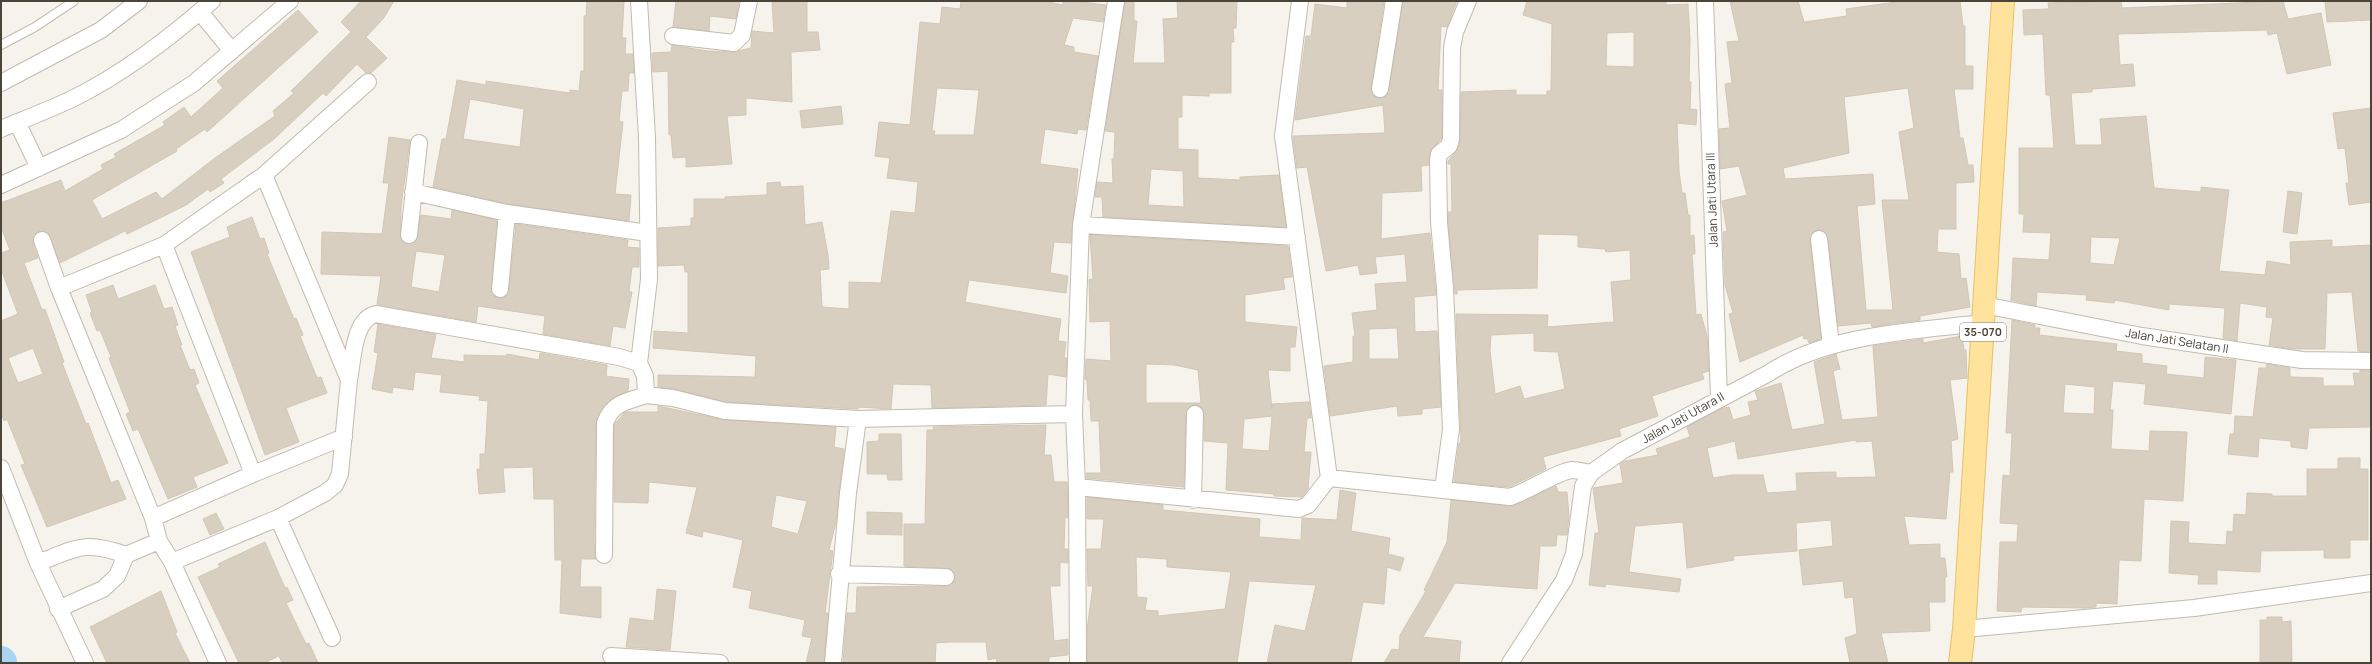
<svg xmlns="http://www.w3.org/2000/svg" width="2372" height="664" viewBox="0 0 2372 664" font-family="Manrope,sans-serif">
	<rect width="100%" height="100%" fill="#f6f3ec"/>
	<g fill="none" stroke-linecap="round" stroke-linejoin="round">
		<path stroke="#a9d4f2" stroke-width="32" d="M1,662v1"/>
	</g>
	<path fill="#d8cfc1" stroke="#d3c7b4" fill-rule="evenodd" d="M361,1h33l-11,18 -17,18 21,21 -16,15h-5l-9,-9 -31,32 -3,-3 -49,46 -53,40 3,4 -14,9 -2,-3 -22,16 -18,9 -41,20 -2,-3 -65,32 -12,-30 -9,-2 -4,3 -2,9 5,15 -14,5 18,47 3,-1 19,53 -2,1 24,61 2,-1 23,60 7,-3 8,19 -79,28 -26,-62 4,-1 -18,-45 -3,2 -3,-9v-91l17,-7 -17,-45v-16l9,-3 -9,-23v-24l60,-23 4,11 38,-22 -2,-4 15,-8 -2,-3 51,-29 -2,-3 21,-15 7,10 32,-29 -6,-7 81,-71 20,22 -111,100 -2,-3 -29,20 1,2 -85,49 10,19 54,-27 6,7 53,-41 60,-42 -2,-5 21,-18 -3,-2 60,-59 -10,-10zM33,348l10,26 -25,9 -10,-25z
		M587,1h37l-2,37h4l-1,16h8l1,19h-5l-1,18h-6l-3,30 4,1 -8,72 16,1 -2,26 -120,-17 -76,-17 9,-48h4l11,-59 29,5v-4l84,12v-3l9,1 2,-20h3v-55h2zM470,99l54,10 -4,38 -57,-8z
		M676,1h63l-3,18 -26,-3 -1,15 -36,-4z
		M772,1h35v31h11l2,18 -29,2 1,50 -46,-4v17l-19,1 5,48 -46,3v-10l-13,1 -2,-23h-2l-1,-64 -15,1 -1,-19 19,-1 1,-7 35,6 26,1 18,-4 1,-17 22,2z
		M961,1h83l19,4v-4h11l32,4 -3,17 -30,-4 -9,27 10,2v5l24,4 -12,74 -8,-1 -1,5 -32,-5 -5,35 38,5 -7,74 -17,-1 -4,31 18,3 -2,17 -97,-13 -4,22 96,17 -3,22 8,1 -2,16h3l-1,19 -18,-3 -2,31 -114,3 -1,-23 -38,-1 -2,25 -32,-2 -1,2 -132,-7 -51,-13 -17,-2v-12l97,2 1,-21 -103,-8 1,-17 34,2v-61h-3l-1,-7 -26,1v-38l33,-2v-8h3v-19h31v-2l42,-2v-12l13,-1 1,5 22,-1 2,39 17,-3 6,33 1,14 -9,1 2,37 27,2v-27l32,1 10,-72 24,2 3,-31 -31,-4 3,-20 -15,-2 4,-34 31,3 10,-103 20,2 2,-17 18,2zM937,88l42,2 -5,45h-40l1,-4 -3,-1z
		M1125,1h9v20h3l-4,42h32l-2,-44 15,-1 -1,-17h60l-1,27h-3l1,14h-3v51h-22v3l-27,-1v22h-4v32l20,1v28l42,2v-3l39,-2 7,52 -183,-10 -1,-20h-7l2,-15 16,1 -1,-24 2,-1 1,-26 -10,-1zM1151,169l32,2 1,36 -36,-2z
		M1347,1h37l-13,87 3,8 5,2 8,-3 2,-5 14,-89h54l-10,26 -6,-1 -3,64h4v48l-12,14 -1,13 -8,1 1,25 -40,2 -1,46 49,-6 6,62 -22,2 1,35 22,-1 4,76 -19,2v5l-24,2 -1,-10 -67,10 -6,-50 29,-4v-26h2l-3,-23 25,-3 -2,-26 32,-2 -2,-28 -30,3 2,16 -17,2 -2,-10 -32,6 -19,-104 -10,1 -4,-32 92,-3 -2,-28 -88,15 11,-84h5l4,-32 32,4zM1397,328l2,31h-30v-30z
		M1527,1h139v4l22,-1 2,36 -1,42h2l-1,27 7,1 -1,15 -19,-2 2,48 3,22h3l3,22h2v21l4,-1 1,19h-3l4,61 5,-1 6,22 2,35 -7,2 2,6 -52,17 6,20 -39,13 2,7 -78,21 3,12 -37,18 -55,-5 5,-39h2l-5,-129 92,1 -1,12 67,-5 -3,-40 20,-2 -1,-30 -24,2 -1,-3 -27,-2v-12l-40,-1 -1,54 -80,2v4h-2l-7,-73v-9h4l-1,-48h-3v-3l10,-12 2,-8 1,-49 55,-2v5h31v-4h4l1,-67 -29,-9zM1634,32v35l-28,-1 1,-33zM1534,333v18l24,1 7,37 -41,10 -4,-13 -25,8 -5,-44 1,-15z
		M1730,1h68l6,21 43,-6 -1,-7 57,-8h57l3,25h2v40h8v23h-19l6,49h3l5,27h5l1,17 -18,1v46h-18l-1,23 22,2 2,25 5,-1 4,29 -50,9v4l-48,7 -1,-4 -33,3 -10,-88 -5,-8h-5l-8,5v5l11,99 -12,4 -2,-5 -3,1 -1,-4 -63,27 -11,-48 4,-1 -8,-28 -2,-53 4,-1 -5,-30 25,-6 -8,-29 -19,3 -1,-40 11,-1 -5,-44 7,-1 -5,-41 12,-1zM1908,88l6,40 -15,4 10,68h-27l11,110h-27l-9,-104 18,-2 -2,-30 -88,5 -2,-11 66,-15 -5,-56z
		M2121,1l1,7 161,-7 5,18 33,-6 10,52 -44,9 -10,-41 -9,2 -1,-5 -149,4 2,31 13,-1 2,22 -43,3v3l-21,1 4,52h27l-2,-26 46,-3 8,72 47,4v-5l28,3 -10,81 46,4 2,-14 24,4 -1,-23 42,-2v7l39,-2v107l-13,-1 -6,-59 -25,1 -2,56h-34l-22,-4 4,-27 -7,-1 1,-10 -27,-4 -3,38 -14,-3 2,-30 -56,-4v6l-54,-10 -1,3 -28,-3 1,-5 -50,-3 -1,14 -25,-6 2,-42 36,2 2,-27 -28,-1 1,-18h-5v-66h35l-4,-53h-4l-3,-61 -19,1 -1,-25 26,-1 -1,-6zM2091,237l29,1 -6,27 -24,-2z
		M2325,1h46v19l-44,2z
		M841,106l2,18 -41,4 -2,-17z
		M2371,108v94l-22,3 -3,-22h3l-4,-35 -7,1 -5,-36z
		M389,137l21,3 -9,67v32l7,5 8,-3 5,-26 30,4 1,-9 45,10 -6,68 4,9h9l5,-7 7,-66 112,16 -1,7 12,1v19h-7l-3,25h3l-7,36 -12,-2 -3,20 -67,-12 2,-18 -67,-10 -2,16 -99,-17 4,-29 -60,-2 1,-42 60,2 7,-51h-6zM416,251l29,4 -6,37 -28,-5z
		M2288,191l14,2 -5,41 -14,-2z
		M252,217l8,22 4,-1 5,15 -2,1 27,65 2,-1 7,17 -3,1 17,42 4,-1 6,16 -41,15 13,34 -34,13 -74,-203 39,-15 -3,-10z
		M1090,235l198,11 4,31 -9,1 2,11 -40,6v27l52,5 -2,20h-5v24l-22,-1 4,39v-5l37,-2 2,16h-4l-3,34h7l-3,37 -6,8 -28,-1v-2l-48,-4 2,-47 -24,-2v-27l-4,-8 -4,-1 -6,1 -4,8 -2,73 -98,-9v-5h15l-2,-52h-8l-1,-21h-2l-1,-20 -2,-1 1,-20 25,2 -1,-40 -20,1 -1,-43 4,1zM1146,364l28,1 24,5 3,33h-55zM1272,416l-3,35 -27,-2 2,-30z
		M113,285l5,14 37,-14 9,24 8,-2 6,18 -3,1 7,19h-2l10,25 4,-1 5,14 -4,2 33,78 -35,14 4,10 -29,12 -30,-70 -5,2 -7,-17 4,-2 -21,-54 2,-1 -11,-27 -3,1 -7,-18 2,-1 -6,-17z
		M2012,320l23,5v3h5l-1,7 78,9 -1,7 26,3v9l25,3 -1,8 38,4 1,-21 31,3 -5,54 -87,-10 2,-20 -33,-3 -3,29h3l-2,39 38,2 1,-20 37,1 -4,69 -39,-2 -3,62 -22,-1 -2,44 -21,-1v4l-10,1 -64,-1 -1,5 -24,-1 3,-69h17l1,-18 -18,-1 3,-48 7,1 2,-43h-6zM2065,384l30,3 -1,27 -31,-1z
		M378,324l58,10 -5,24 33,4v-7l42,1 1,-2 32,6 1,-7 67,12 -1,11 23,3 -1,12 -12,5 -10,8 -10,19 -2,119 2,17h-15l-1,28h21v31l-41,-5 2,-53h-7l-1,-61h-20l-1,-32 -30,1 2,24 -26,2 -2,-25h3v-15h5l3,-53 -9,-1 1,-4 -40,-4 2,-17 -27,-3 -2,18 -20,-3 -1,6 -20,-4 6,-36 -4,-1z
		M1962,336l2,14h2l1,28 -17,2 8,59 -7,2 2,31h-3l-4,47 -42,-3 5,29 31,-1v14h5l2,19h-2v25h-16l1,29 -49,2 7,30h-38l-5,-25 12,-4 -4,-37 -8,1 -2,-17 -40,4 -4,-35 34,-4 -2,-26 -35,3 1,28 -64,5 1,4 -47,8 -4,-46 -48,4 -6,46 52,7 -2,13 -73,-8 -1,3 -16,-2 6,-52h4l-6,-45 30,-5 -3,-19 5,-3 33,-6 -2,-6 34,-12 -3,-10 36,-19 6,-1 4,13 18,-5 -3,-13 10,-2 -3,-9 26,-8 11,47 33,-6 -11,-62 22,-8 4,15 -7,2 9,49 36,-3 -5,-71 50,-7v4zM1856,440v2l16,-1 4,36 -40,1v-6l-40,1 1,18 -30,2 -4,-18h-31l-19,3 -6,-30 28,-7 3,18z
		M2267,364l23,4v9l33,1v8h32l-2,-13h7v-3h11v57l-62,1 -2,21 -16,-2v-6l-32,-3 -1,19 -30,-3 2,-20h4l1,-18 18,1 6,-49h7z
		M658,406l66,14 112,7 -2,20 10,2 -8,73 -7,28 4,1 -8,62h3l-4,50h-18l6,-25 -10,-2 3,-16 -56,-12 3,-17 -19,-4 10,-47 -40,-9 -1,6 -16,-4 11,-46 -48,-5 -1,21 -34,-1v-77l11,-13h33zM776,495l31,6 -9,33 -27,-7z
		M1046,425l-2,30h7l3,27h13l1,36 -3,-1 -1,32h4v14l-8,-1v24h-10l4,55 14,-2v16l-19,2v6h-52l-1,-5 -8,2 -2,-18h-38l-12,1 -1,20h-92l4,-50h9l1,-26 89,-1 8,-4v-9l-3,-4 -47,-3v-42h21l2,-94h7l-1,-3z
		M879,434h22l1,46h-14l-1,-6h-20v-32l12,-1z
		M2338,458h22v11h8v71h-18v18h-26v-8l-63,1 -1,21 -43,-2v14h-19l1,-9 -30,-2 2,-52 18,1 -1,21 38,2 1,-14 6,1 1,-18 12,1 1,-22 25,1v2h35v-27h31z
		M1556,486l2,6h9l2,24 -2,19h-10l-1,11h-16l-3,43 -82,-6 -32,54 38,4 -2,22h-75l8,-14 7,1 1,-15 26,-44 -2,-1 23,-48 4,-42 62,6z
		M1340,490l16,3 -5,38 39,7 -2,16 16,4 -4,13 -13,-4 -3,37 -21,-2 -12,61h-84l8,-38 30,6 11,-46 -67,-4 -12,82h-150v-34l6,-43h-5l-1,-37h14l3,-30h-17v-22l76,8v5l97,9 -1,18 42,3 1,-22 35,2zM1136,557l31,2v8l64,5 -6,37 -67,7v-5l-13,-1 2,-12 -10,-1z
		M867,512l35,1v22l-35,-1z
		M216,513l8,16 -14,6 -7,-16z
		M265,542l20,46 2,-1 6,13 -7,3 20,41 3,-1 9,20h-36l-3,-7 -15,7h-25l-41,-86 22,-10 -2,-3z
		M657,589l19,2 -6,59 -44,-3 4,-29 24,3z
		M161,591l16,41 -2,1 15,30h-83l-17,-36z
		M2267,617h15v5l9,-1 1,42h-32v-43h7z"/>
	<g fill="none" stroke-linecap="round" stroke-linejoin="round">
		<defs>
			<path id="lane" d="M1,45l34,-18 39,-26"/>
			<path id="street" d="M1300,1l-17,135 46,342 181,19c16,-5 49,-26 62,-27 6,0 13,2 19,3
				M1705,1l14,397
				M200,12l32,39
				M673,36l61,7 8,-8 7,-34
				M1,83l100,-53 38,-29
				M1380,89l14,-88
				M17,122l22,46
				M1,129c24,-10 50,-20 73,-31 50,-25 96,-60 138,-97
				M1,185l120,-55 73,-47 96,-82
				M413,192l94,21 141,20
				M1081,225l216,12
				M409,235l10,-92
				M1819,239l12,107
				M42,240l17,48
				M164,245l89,229
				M500,289l7,-76
				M1984,305l158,31 160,24 69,1
				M639,363l10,-84 -2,-141 -8,-137
				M349,380c4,-19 4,-61 27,-66l243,43 20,6 6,13 1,19 27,3 52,13 133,8 216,-5
				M1,468l37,95 47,100
				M1077,487l222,22 9,-4 21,-27
				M1443,489l8,-60 -6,-141 -6,-66 -1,-62 1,-6 10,-8 2,-7 1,-91 3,-16 13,-31
				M1193,500l2,-86
				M153,518l100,-44 91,-37
				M278,518l54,120
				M126,555l33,-14
				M604,555l1,-132c8,-21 22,-21 41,-28
				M172,562l106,-44 47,-25 10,-8 5,-11 9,-94 -85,-205
				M38,563c39,-15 46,-23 88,-8l-9,21 -14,13 -45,20
				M839,574l107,3
				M1964,629l230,-21 177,-25
				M611,656l109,7
				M218,663l-46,-101 -13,-21 -6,-23 -94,-230 105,-43 100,-70 104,-93
				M833,663l15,-170 10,-74
				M1078,663l-1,-176 -3,-73 7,-189 35,-224
				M1510,663l54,-83 10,-26 9,-68 8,-13 31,-22 147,-78c59,-39 145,-42 214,-50"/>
			<path id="primary" d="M1960,663l4,-34 39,-628"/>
		</defs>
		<use href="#lane" stroke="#c2bbae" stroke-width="10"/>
		<use href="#street" stroke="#c2bbae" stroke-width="18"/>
		<use href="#primary" stroke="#e6c16a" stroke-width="24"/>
		<use href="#lane" stroke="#fff" stroke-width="8"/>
		<use href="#street" stroke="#fff" stroke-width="16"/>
		<use href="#primary" stroke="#ffe39c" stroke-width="22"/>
	</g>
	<g text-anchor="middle" stroke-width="3" stroke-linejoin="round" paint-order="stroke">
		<rect fill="#fff" stroke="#817c74" stroke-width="1" x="1960" y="323" width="46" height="18" rx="3"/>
		<g font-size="11" font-weight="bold" fill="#4b4439">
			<text x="1983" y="336">35-070</text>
		</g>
		<g font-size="12" fill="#4b4439" stroke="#fff">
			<text transform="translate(1712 200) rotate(-92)" y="4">Jalan Jati Utara III</text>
			<text transform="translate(2177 341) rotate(9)" y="4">Jalan Jati Selatan II</text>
			<text transform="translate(1683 418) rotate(-29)" y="4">Jalan Jati Utara II</text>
		</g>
	</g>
	<rect width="2372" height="664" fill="none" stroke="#4b4439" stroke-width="4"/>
</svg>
